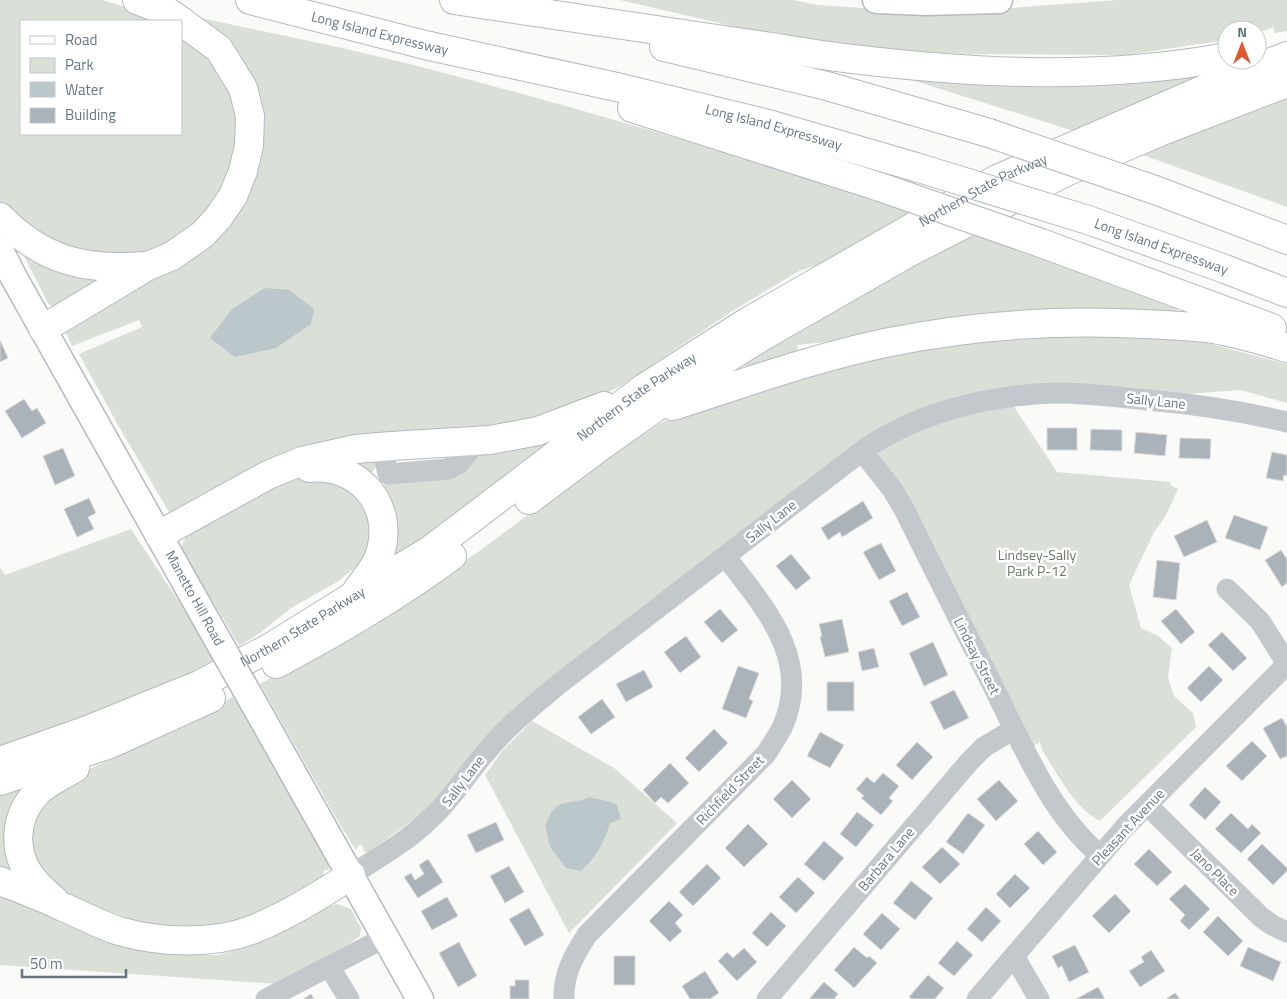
<svg xmlns="http://www.w3.org/2000/svg" width="1287" height="999" viewBox="0 0 1287 999" font-family="'Titillium Web',sans-serif">
	<rect width="100%" height="100%" fill="#fafaf8"/>
	<path fill="#dadfd7" d="M0,0h102l44,13 14,8h-139v113h160v-100l44,37 15,49 -4,51 -26,42 -35,31 -55,16 -50,-6 -47,-22 -23,-30z
		M620,0h173l25,5 104,7 74,-3 122,-9h169v31l-13,2v-6l-17,6v-3h-30v10l-101,15 -155,-1 -94,-4 -106,-15z
		M192,16c77,17 156,32 233,52 166,43 330,93 494,144l-88,48 -32,11 -65,39 -112,75 -45,24 -51,18 -147,12 -205,79 -5,-6 -51,-87 -39,-71 63,-27 -3,-7 -67,26 -8,-17 140,-86 53,-133z
		M871,67l338,6 -129,60z
		M1287,94v113l-155,-56z
		M967,229l210,77v6c-70,-3 -141,-6 -210,4 -57,8 -113,24 -170,29l1,8 -51,16 -5,-9z
		M12,233l95,43 -54,32 -5,-5z
		M1039,335l156,5 92,24v39l-47,-13 -120,9h-111l48,73 114,10 -1,3 8,4 -13,28 -11,15 -25,53 12,43 17,8 14,12 -4,29 6,19 19,17 3,14 -96,94c-25,-12 -43,-48 -58,-71l-2,-8 -14,9 -161,-299 -400,310 -29,41 -67,49h-5l-2,-7h-3l-3,5 -17,-27 -79,-139 113,-63 105,-69 110,-82 73,-47 49,-24 166,-49z
		M578,422l-110,86 -84,56 -2,-77 6,-5 69,-7 34,-29z
		M370,452l8,12 -12,17 -27,-24z
		M300,476l58,8 20,45 -15,32 -26,21 -46,26 -31,25 -21,13 -16,-28 -41,-62v-11l4,-9 75,-44z
		M131,529l68,103 17,30 -88,38 -128,49v-182l5,8z
		M234,696l55,90 7,20 31,53 2,11h-5l-1,4 3,3 -79,44 -42,8h-35l-42,-11 -57,-21 -26,-14 -14,-19 -3,-46 27,-34 134,-59z
		M532,721l82,47 63,55 -108,110 -84,-158 18,-25z
		M40,780l-18,101 -22,-7v-80z
		M0,888l124,58 47,9h48l46,-14 65,-35 8,-2 13,5 10,19 -1,8 -14,10 -68,38 -278,-19z"/>
	<path fill="#bbc7cb" d="M265,288l24,2 25,19 -3,15 -35,24 -41,9 -25,-19 22,-29z
		M589,797l18,4 10,4 4,14 -11,4c-6,20 -14,34 -29,48l-15,-3 -16,-21 -5,-22c3,-5 6,-13 10,-17 9,-8 24,-5 34,-11z"/>
	<path fill="#aab3b9" stroke="#dcdcda" d="M0,340l8,18 -8,4z
		M24,399l8,12 5,-3 9,15 -24,15 -17,-27z
		M1047,428h30v22h-30z
		M1091,429l31,1v21l-32,-1z
		M1136,432l31,3 -2,21 -31,-3z
		M1180,438l31,1 -1,20 -31,-1z
		M63,448l12,28 -20,9 -12,-29z
		M1272,452l15,3v21l-3,-1 -1,6 -17,-3z
		M89,498l7,15 -8,4 6,12 -17,8 -13,-28z
		M863,501l10,17 -31,19 -2,-5 -12,8 -7,-12z
		M1234,515l34,12 -8,23 -35,-12z
		M1207,520l10,22 -33,15 -10,-21z
		M881,543l15,28 -17,9 -16,-28z
		M1281,550l6,9v24l-5,4 -17,-27z
		M791,554l20,24 -15,12 -20,-24z
		M1157,560l23,3 -4,37 -23,-3z
		M907,592l13,25 -18,9 -13,-25z
		M720,609l18,21 -16,13 -18,-21z
		M1176,609l19,23 -14,12 -20,-23z
		M842,619l7,33 -24,5 -5,-20 2,-1 -3,-12z
		M1222,632l25,26 -14,13 -25,-26z
		M686,636l15,21 -21,16 -16,-21z
		M933,642l15,33 -24,11 -15,-33z
		M874,648l5,19 -17,4 -4,-19z
		M738,666l21,7 -10,26 4,2 -7,17 -24,-9z
		M1209,666l14,14 -22,22 -14,-14z
		M644,670l9,17 -27,15 -10,-18z
		M827,682h27v29h-27z
		M954,690l15,28 -25,12 -14,-28z
		M602,699l13,18 -24,17 -13,-17z
		M1282,718l5,9v29l-7,3 -17,-31z
		M714,729l14,14 -29,29 -14,-14z
		M820,732l24,13 -14,23 -23,-12z
		M1252,741l15,15 -25,25 -16,-15z
		M917,742l16,15 -21,23 -16,-15z
		M670,763l19,20 -21,20 -7,-6 -6,6 -12,-13z
		M883,773l16,13 -10,12 4,3 -12,14 -20,-17 3,-2 -8,-7 11,-12 7,6z
		M792,780l19,19 -19,19 -19,-19z
		M999,780l19,21 -22,20 -19,-22z
		M1205,787l16,15 -16,18 -16,-15z
		M857,812l17,13 -18,22 -16,-13z
		M968,813l17,12 -22,29 -17,-12z
		M1231,813l17,16 4,-5 9,9 -20,20 -26,-24z
		M496,822l8,18 -28,13 -9,-18z
		M748,824l20,20 -24,23 -19,-19z
		M1038,831l19,21 -14,13 -19,-21z
		M824,841l20,17 -20,23 -20,-17z
		M1262,844l25,24v3l-14,14 -26,-26z
		M942,847l18,17 -20,20 -18,-17z
		M1149,849l23,23 -15,14 -23,-22z
		M428,859l15,23 -25,16 -14,-21 7,-4 4,7 9,-6 -5,-9z
		M707,864l14,14 -28,28 -14,-14z
		M509,866l15,26 -19,11 -15,-27z
		M1015,874l15,14 -20,20 -14,-14z
		M798,877l17,16 -19,20 -17,-16z
		M911,881l22,17 -18,22 -22,-17z
		M1185,884l25,25 -21,21 -9,-9 5,-6 -16,-16z
		M1115,894l16,17 -22,22 -17,-17z
		M447,897l11,19 -26,14 -11,-19z
		M669,901l14,14 -8,8 7,8 -12,11 -21,-21z
		M986,907l15,14 -19,21 -15,-13z
		M529,908l15,27 -19,11 -16,-27z
		M771,912l15,14 -19,21 -15,-14z
		M882,913l18,16 -19,21 -18,-16z
		M1218,916l25,25 -15,15 -25,-24z
		M957,941l16,14 -19,21 -16,-13z
		M459,942l18,34 -19,11 -19,-34z
		M1075,945l14,27 -20,10 -7,-16 -4,2 -6,-12z
		M854,947l13,11 2,-2 8,7 -23,25 -20,-18z
		M1248,947l33,15 -8,19 -33,-15z
		M744,948l13,14 -20,19 -19,-20 9,-9 6,6z
		M1151,950l14,21 -25,16 -11,-16 15,-9 -3,-5z
		M614,956h21v29h-21z
		M705,971l14,22 -9,6h-20l-8,-13z
		M928,975l16,13 -9,11h-23l-3,-2z
		M515,980h14v19h-19v-13h5z
		M824,982l14,12 -4,5h-25z
		M1098,987l7,12h-29z
		M1175,993l5,6h-14z
		M311,994l3,5h-11z"/>
	<g fill="none" stroke-linecap="round" stroke-linejoin="round">
		<defs>
			<path id="major" d="M876,0l50,2 73,-2
				M0,250l13,26 195,347
				M262,718l158,281"/>
			<g id="highway">
				<path d="M137,0l31,12 13,9"/>
				<path id="s1" d="M250,0l175,45 196,43 147,36 151,44"/>
				<path d="M454,0c97,14 194,28 290,43 37,5 73,12 109,16 124,15 250,21 374,-2"/>
				<path d="M664,47l163,39 162,47"/>
				<path d="M632,108l248,79"/>
				<path d="M1155,190l132,50"/>
				<path d="M0,217c43,44 86,54 146,49"/>
				<path id="s2" d="M1088,220l137,49 62,24"/>
				<path d="M1041,243l231,85"/>
				<path d="M43,329l105,-63 24,-10 30,-21 16,-17 15,-22 10,-25 6,-25 1,-30 -7,-28 -24,-39 -38,-28"/>
				<path d="M673,406c71,-23 143,-49 217,-64 74,-15 150,-21 226,-19 30,1 60,2 90,5 27,4 55,12 81,20"/>
				<path d="M309,468c50,-5 86,37 71,86 -4,13 -15,25 -23,36"/>
				<path d="M529,500l72,-54 109,-77 53,-33 143,-82 162,-83 94,-40 125,-48"/>
				<path d="M159,535l109,-60 34,-14 54,-12 35,-3 99,-6 27,-5 21,-4 66,-25"/>
				<path d="M276,664c61,-32 120,-67 176,-108"/>
				<path id="s3" d="M0,761l85,-30 114,-46 72,-38 79,-49 79,-47 215,-163 103,-66 250,-143 219,-95 71,-28"/>
				<path d="M0,781l110,-37 101,-46"/>
				<path d="M0,881c21,8 43,16 63,26 19,8 37,18 56,24 41,12 95,14 135,-2 34,-14 67,-34 97,-54"/>
				<path d="M53,899c-9,-8 -18,-15 -24,-25 -16,-24 -14,-56 5,-78 11,-13 27,-20 41,-28"/>
			</g>
		</defs>
		<use href="#major" stroke="#b5babe" stroke-width="29"/>
		<use href="#highway" stroke="#b4b9bd" stroke-width="30"/>
		<path stroke="#c3c8cc" stroke-width="21" d="M382,447l6,27 60,-5 10,-5 20,-23
			M862,451l30,38 12,20c29,59 59,118 89,177 29,58 57,127 107,169
			M1227,589l33,32 27,43
			M1148,806l113,111 11,8 15,7
			M351,875c27,-17 57,-34 80,-57 23,-21 36,-45 56,-67 21,-26 47,-46 72,-67l303,-233c55,-39 128,-56 194,-58 31,0 62,4 92,7 46,4 93,11 139,22
			M1014,956l25,43
			M329,966l20,33
			M266,999l120,-62
			M564,999c-1,-25 10,-44 23,-64l179,-181c5,-8 11,-17 16,-26 31,-69 -18,-121 -57,-172
			M767,999l202,-237 15,-15 30,-18
			M977,999l148,-172 162,-163"/>
		<use href="#major" stroke="#fff" stroke-width="26"/>
		<use href="#highway" stroke="#fff" stroke-width="28"/>
		<defs>
			<path id="major-bridge" d="M208,623l54,95"/>
			<path id="highway-bridge" d="M989,133l166,57
				M919,168l169,52
				M880,187l161,56"/>
		</defs>
		<use href="#major-bridge" stroke="#b5babe" stroke-width="29" stroke-linecap="butt"/>
		<use href="#highway-bridge" stroke="#b4b9bd" stroke-width="30" stroke-linecap="butt"/>
		<use href="#major-bridge" stroke="#fff" stroke-width="26"/>
		<use href="#highway-bridge" stroke="#fff" stroke-width="28"/>
	</g>
	<g text-anchor="middle" stroke-width="5" stroke-linejoin="round" paint-order="stroke">
		<g font-size="14" fill="#657683" stroke="#fff">
			<text dy="5" stroke="none"><textPath href="#s1" startOffset="134">Long Island Expressway</textPath></text>
			<text dy="5" stroke="none"><textPath href="#s1" startOffset="539">Long Island Expressway</textPath></text>
			<text dy="5" stroke="none"><textPath href="#s3" startOffset="1142">Northern State Parkway</textPath></text>
			<text dy="5" stroke="none"><textPath href="#s2" startOffset="78">Long Island Expressway</textPath></text>
			<text dy="5" stroke="none"><textPath href="#s3" startOffset="738">Northern State Parkway</textPath></text>
			<text transform="translate(1156 401) rotate(6)" y="5">Sally Lane</text>
			<text transform="translate(771 521) rotate(-38)" y="5">Sally Lane</text>
			<text transform="translate(195 598) rotate(61)" y="5">Manetto Hill Road</text>
			<text dy="5" stroke="none"><textPath href="#s3" startOffset="332">Northern State Parkway</textPath></text>
			<text transform="translate(977 656) rotate(63)" y="5">Lindsay Street</text>
			<text transform="translate(463 781) rotate(-52)" y="5">Sally Lane</text>
			<text transform="translate(730 790) rotate(-46)" y="5">Richfield Street</text>
			<text transform="translate(1128 827) rotate(-47)" y="5">Pleasant Avenue</text>
			<text transform="translate(886 859) rotate(-50)" y="5">Barbara Lane</text>
			<text transform="translate(1215 872) rotate(45)" y="5">Jano Place</text>
		</g>
		<g font-size="14" fill="#687a64" stroke="#fff">
			<text x="1037" y="560">Lindsey-Sally<tspan x="1037" dy="16">Park P-12</tspan></text>
		</g>
	</g>
	<rect x="20" y="20" width="162" height="115" fill="#ffffff" stroke="#c1c8cd"/>
	<rect x="30" y="36" width="25" height="8" fill="#ffffff" stroke="#c1c8cd"/>
	<text x="65" y="45" font-size="15" fill="#657683">Road</text>
	<rect x="30" y="58" width="25" height="15" fill="#dadfd7" stroke="#c1c8cd"/>
	<text x="65" y="70" font-size="15" fill="#657683">Park</text>
	<rect x="30" y="82" width="25" height="15" fill="#bbc7cb" stroke="#c1c8cd"/>
	<text x="65" y="95" font-size="15" fill="#657683">Water</text>
	<rect x="30" y="108" width="25" height="15" fill="#aab3b9" stroke="#c1c8cd"/>
	<text x="65" y="120" font-size="15" fill="#657683">Building</text>
	<g transform="translate(1242 45)"><circle r="24" fill="#ffffff" stroke="#c1c8cd"/>
	<path d="M0-4L9 19L0 12L-9 19Z" fill="#e4572e"/>
	<text y="-8" font-size="14" font-weight="bold" text-anchor="middle" fill="#657683">N</text>
	</g>
	<path d="M22 969v8h104v-8" fill="none" stroke="#657683" stroke-width="2.5"/>
	<text x="30" y="969" font-size="15" fill="#657683" stroke="#ffffff" stroke-width="4" paint-order="stroke">50 m</text>
</svg>
